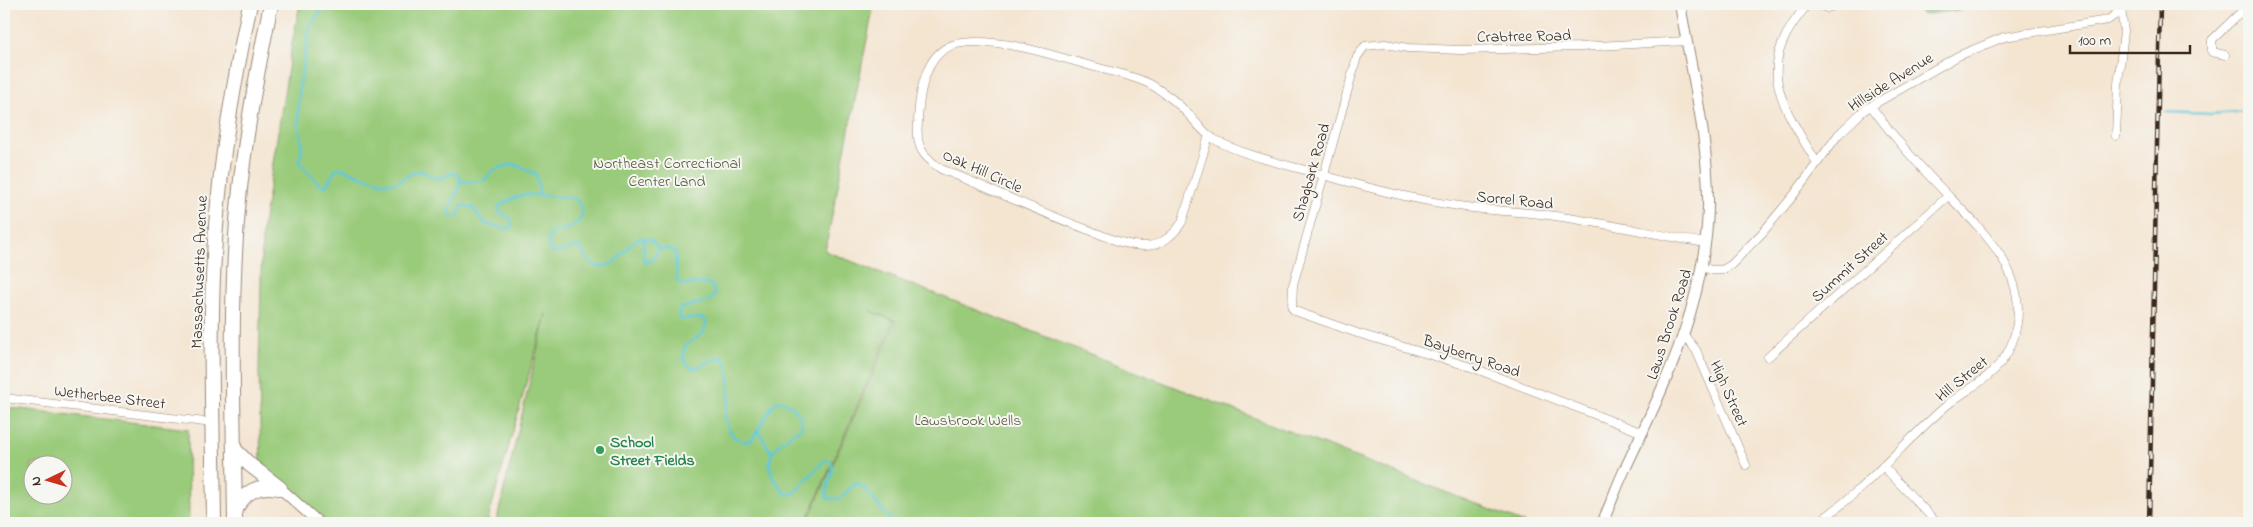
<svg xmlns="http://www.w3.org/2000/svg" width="2253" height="527" viewBox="0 0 2253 527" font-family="'Indie Flower',sans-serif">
	<defs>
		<pattern id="forest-firs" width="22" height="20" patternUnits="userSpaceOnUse" patternTransform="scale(1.25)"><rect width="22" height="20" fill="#7baf6a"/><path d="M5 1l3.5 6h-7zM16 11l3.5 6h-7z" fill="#668f57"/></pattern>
	</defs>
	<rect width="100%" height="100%" fill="#f6f6f2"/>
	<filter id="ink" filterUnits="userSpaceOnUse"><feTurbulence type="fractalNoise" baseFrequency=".02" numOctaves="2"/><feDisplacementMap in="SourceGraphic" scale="10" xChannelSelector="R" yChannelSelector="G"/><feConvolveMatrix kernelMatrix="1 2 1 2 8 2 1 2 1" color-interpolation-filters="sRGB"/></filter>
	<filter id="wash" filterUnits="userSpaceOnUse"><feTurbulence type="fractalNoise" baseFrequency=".0096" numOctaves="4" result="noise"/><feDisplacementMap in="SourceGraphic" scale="20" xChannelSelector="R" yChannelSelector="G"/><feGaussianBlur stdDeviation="1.12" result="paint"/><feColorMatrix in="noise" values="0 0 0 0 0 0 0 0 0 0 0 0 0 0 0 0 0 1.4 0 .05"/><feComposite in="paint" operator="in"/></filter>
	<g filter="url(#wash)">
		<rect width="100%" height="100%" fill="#f4e5d1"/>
		<path fill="#9acb7a" stroke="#6a7a4c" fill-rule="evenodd" d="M300,4h574l-49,247 700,272h-718l89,-202 -25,-10 23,10 -88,202h-310l50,-209 -59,209h-162l-39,-35 -25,-17 -2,-100 3,-139 30,-188z
			M4,407l184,22 1,94h-185zM62,464v30h-30v-30z"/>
		<path fill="url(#forest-firs)" stroke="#5b6c44" d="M1917,4h57l-13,6 -39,5z"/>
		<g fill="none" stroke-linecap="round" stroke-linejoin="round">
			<path stroke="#5fc8db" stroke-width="2.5" d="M325,4l-15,22 -11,63 -1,31 4,24 -2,19 20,22 6,1 10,-17 5,-1c15,6 33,14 50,15 12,0 18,-12 29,-12 6,1 13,6 18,8l14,-6 7,2c4,15 -10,25 -9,40l5,2 3,-1 4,-11 11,3 12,16 23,5 4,-3 -2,-8 -11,-6v-6c7,-4 16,-9 24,-11 6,-1 47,2 51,4 8,3 9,13 7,20l-8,7 -23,8 -2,9 3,9c11,3 18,-6 28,-6l10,15 8,6c22,0 27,-20 42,-29l11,1 9,10h10l6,3 2,28 4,5 19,-2 12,2 3,10 -4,5 -30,8 -3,5 2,6 23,-1 3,4 -2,10 -20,15v13l7,8c11,1 19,-10 32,-11l6,17v24l-4,19 3,11 6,9 10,5 7,-1 24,-39 5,-2 12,6 10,13 -1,9c-31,18 -44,36 -15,66h7l32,-34 6,1c5,12 -7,24 -4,37 18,4 16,-6 30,-15l7,5 29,35
				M2166,112l44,2 39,-3
				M461,180l3,2 19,-1 11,-11 19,-6 23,10 4,22
				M644,238l-1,21 3,4 5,-2 8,-12
				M758,430l13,22"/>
		</g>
	</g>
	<g filter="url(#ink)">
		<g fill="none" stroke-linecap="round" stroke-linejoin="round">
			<defs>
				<path id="minor" d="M1808,4c-55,63 -28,97 9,159
					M1815,4l12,4 13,-4
					M2225,55l-13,-3v-12l37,-36
					M1209,135l-27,87c-8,13 -21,24 -37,24 -20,0 -40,-10 -59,-17 -49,-18 -97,-41 -145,-60 -20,-14 -25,-22 -23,-47 1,-29 7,-75 44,-79 41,-5 90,12 129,23 19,5 41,9 59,18 14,8 29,20 40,32 7,8 15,18 24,23 25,15 69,25 98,33 49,14 97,27 147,34 29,5 59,5 89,9 53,7 105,19 157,28
					M2116,136l2,-52 6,-53 -3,-22
					M1703,267l8,3h11l9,-5 32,-33 30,-36 45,-61 26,-25 94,-54 46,-19 104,-17 7,-5 8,-11
					M1684,335l12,15 50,115
					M1768,357l180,-161
					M4,398l209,25
					M1643,433l-172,-66 -114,-34 -62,-22 -3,-3 1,-23 64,-228 8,-11 20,-2 23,4 53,2 119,-3 106,-6
					M1883,466l54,57
					M1604,518l11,5
					M1817,523c47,-32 86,-80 129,-117 19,-16 41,-25 56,-45 9,-12 13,-23 15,-38 9,-58 -44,-101 -80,-139 -24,-25 -46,-50 -66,-78"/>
				<path id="tertiary" d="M280,488l39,35
					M1602,523c8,-17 14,-35 22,-52 40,-85 82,-168 84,-265 1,-67 -17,-136 -28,-202"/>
				<path id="trunk" d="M235,450l15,15 30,23
					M235,510c10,-18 22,-26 44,-22
					M214,523c-1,-109 -7,-220 5,-329 6,-64 18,-127 31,-190
					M235,523c-1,-104 -6,-210 3,-314 6,-69 19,-137 33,-205"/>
			</defs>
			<use href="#minor" stroke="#988878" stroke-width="9"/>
			<use href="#tertiary" stroke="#988878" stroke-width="12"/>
			<use href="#trunk" stroke="#988878" stroke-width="16"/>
			<use href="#minor" stroke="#fff" stroke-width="8"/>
			<use href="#tertiary" stroke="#fff" stroke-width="10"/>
			<use href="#trunk" stroke="#fff" stroke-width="14"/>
			<defs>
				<path id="rail" d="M2149,523l11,-519"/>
			</defs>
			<use href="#rail" stroke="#3b2a1e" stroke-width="4.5"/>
			<use href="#rail" stroke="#f6f6f2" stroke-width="2.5" stroke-dasharray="8" stroke-linecap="butt"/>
		</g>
	</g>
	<circle fill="#2e9e5b" stroke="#f6f6f2" stroke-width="2" cx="600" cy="450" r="5"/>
	<g text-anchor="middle" stroke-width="4" stroke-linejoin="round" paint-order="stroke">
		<g font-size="16" fill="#3b2a1e" stroke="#f6f6f2">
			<text transform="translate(1524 35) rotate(-1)" y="6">Crabtree Road</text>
			<text transform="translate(1890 81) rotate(-32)" y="6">Hillside Avenue</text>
			<text transform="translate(983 170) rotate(24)" y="6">Oak Hill Circle</text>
			<text transform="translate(1310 172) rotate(-74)" y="6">Shagbark Road</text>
			<text transform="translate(1515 199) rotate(6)" y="6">Sorrel Road</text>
			<text transform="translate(1849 266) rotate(-42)" y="6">Summit Street</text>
			<text transform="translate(198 272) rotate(-88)" y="6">Massachusetts Avenue</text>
			<text transform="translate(1668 324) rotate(-72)" y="6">Laws Brook Road</text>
			<text transform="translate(1472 355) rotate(19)" y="6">Bayberry Road</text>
			<text transform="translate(1961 378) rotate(-39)" y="6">Hill Street</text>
			<text transform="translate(1730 393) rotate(66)" y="6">High Street</text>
			<text transform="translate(110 396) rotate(7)" y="6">Wetherbee Street</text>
		</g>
		<g font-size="16" fill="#585a3a" stroke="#f6f6f2">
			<text x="667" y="168">Northeast Correctional<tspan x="667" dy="18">Center Land</tspan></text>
			<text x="968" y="425">Lawsbrook Wells</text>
		</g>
		<g font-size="16" font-weight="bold" fill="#27864d" stroke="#f6f6f2" text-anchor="start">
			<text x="610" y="447">School<tspan x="610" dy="18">Street Fields</tspan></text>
		</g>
	</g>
	<rect width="2253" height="527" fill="none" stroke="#f6f6f2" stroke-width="20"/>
	<g transform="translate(48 480) rotate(265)"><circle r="24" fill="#f6f6f2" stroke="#aba49d"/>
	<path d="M0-4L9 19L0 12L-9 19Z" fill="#c8321e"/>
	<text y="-8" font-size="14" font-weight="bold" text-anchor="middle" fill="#3b2a1e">N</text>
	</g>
	<path d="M2070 45v8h120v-8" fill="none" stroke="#3b2a1e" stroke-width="2.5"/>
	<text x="2078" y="45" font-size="15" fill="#3b2a1e" stroke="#f6f6f2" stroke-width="4" paint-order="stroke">100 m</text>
</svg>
